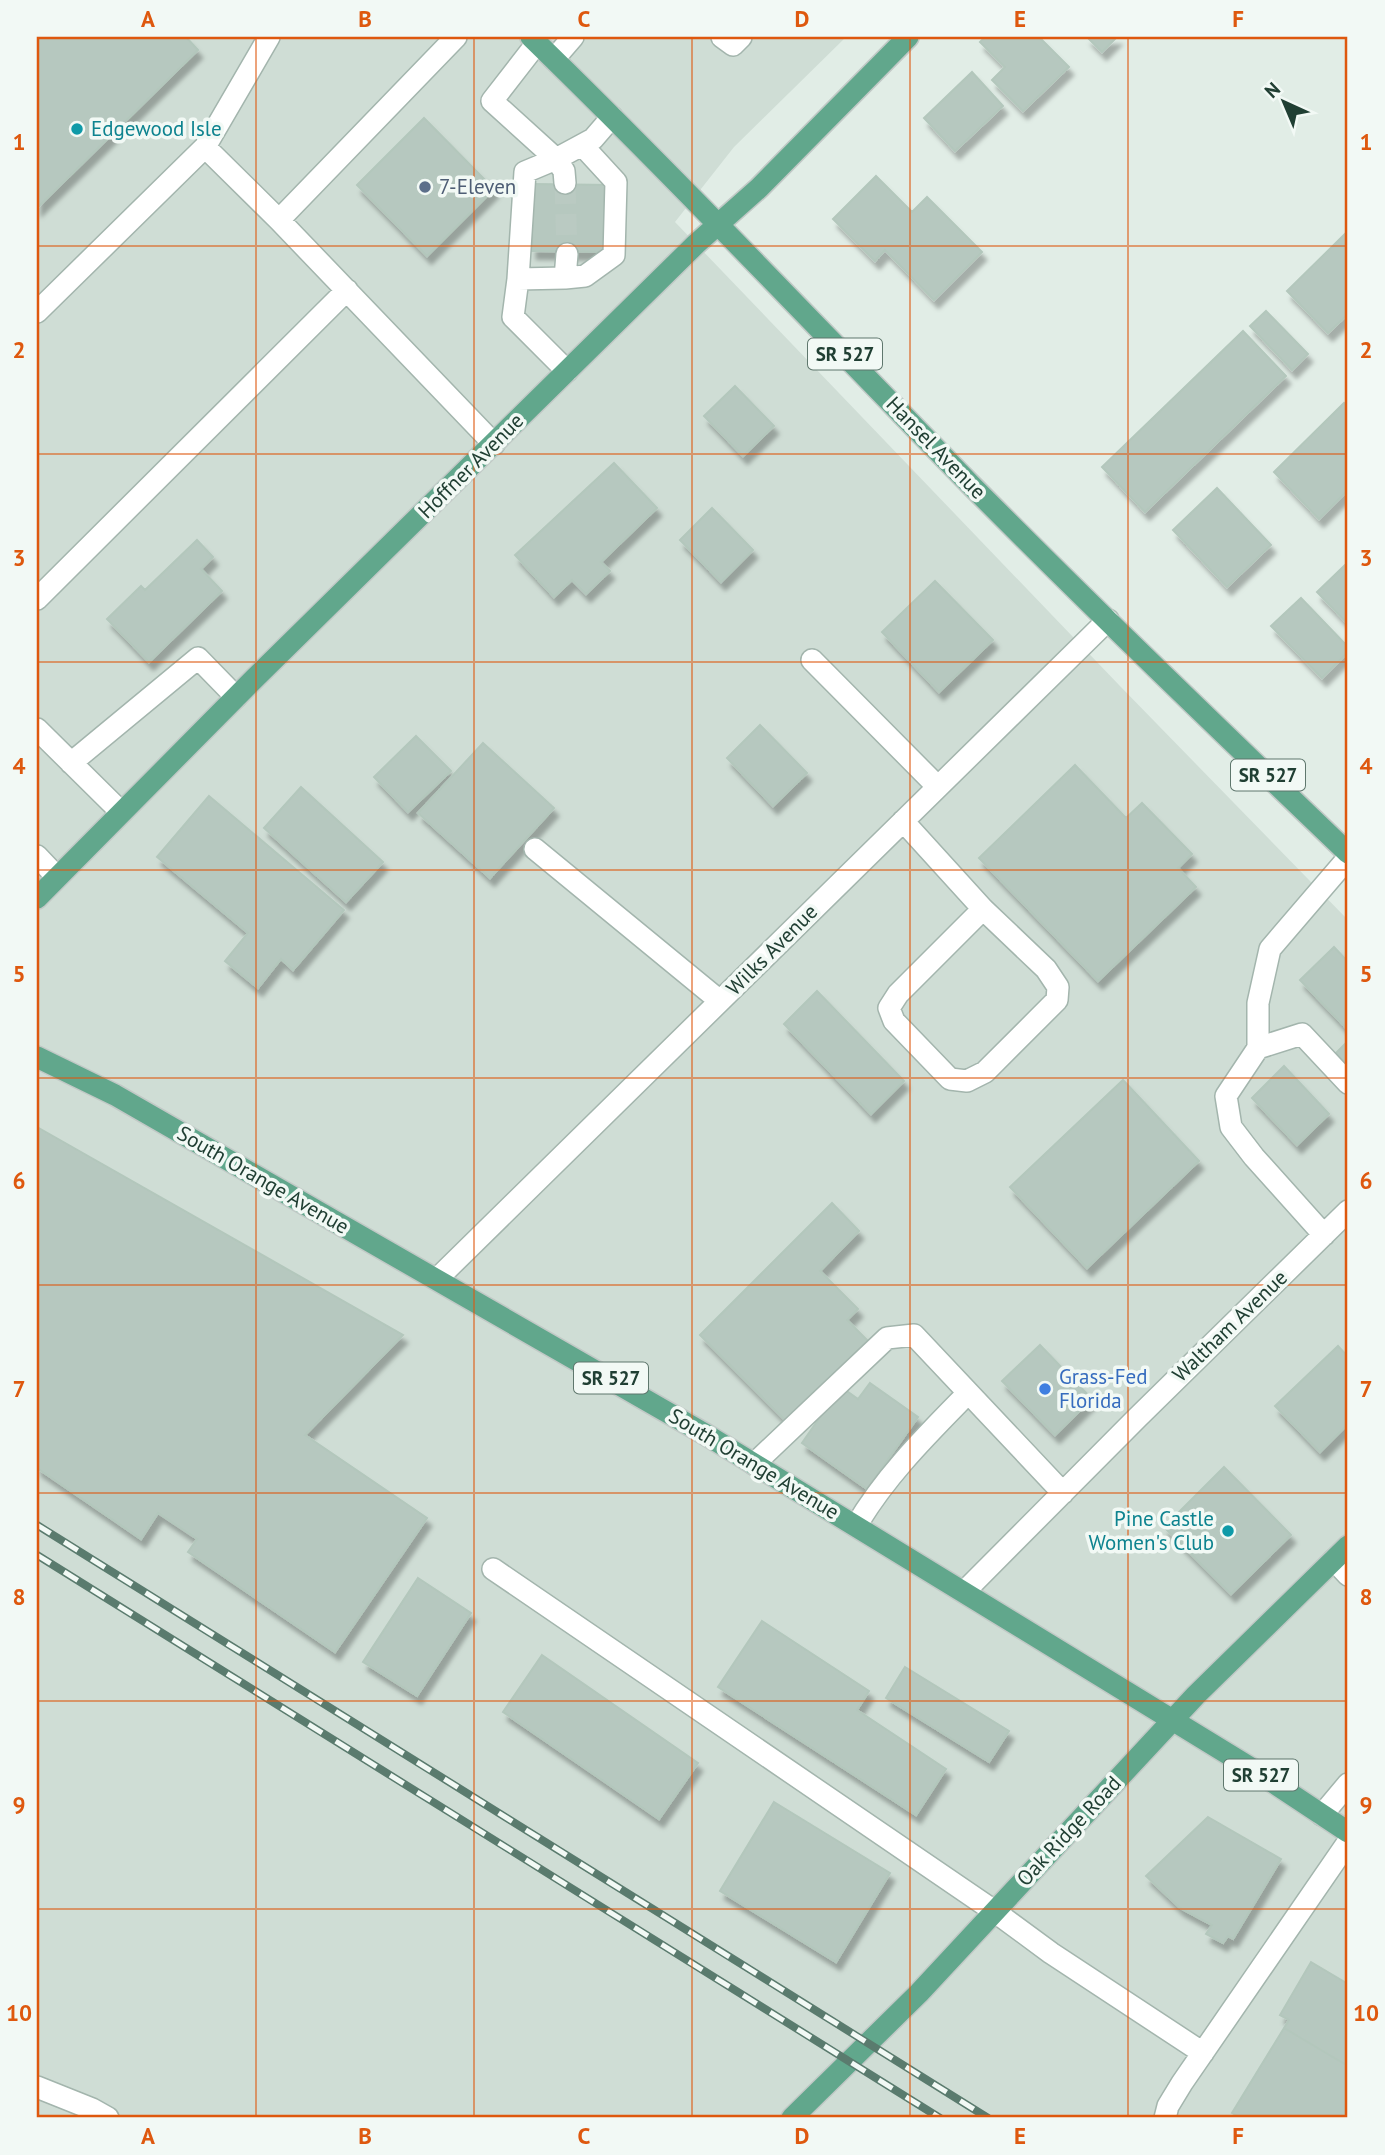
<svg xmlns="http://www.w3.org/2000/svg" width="1385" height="2155" viewBox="0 0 1385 2155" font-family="'PT Sans',sans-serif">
	<defs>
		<filter id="shadow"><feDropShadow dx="4.5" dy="8" stdDeviation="2" flood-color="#0004"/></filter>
	</defs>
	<rect width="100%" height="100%" fill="#e1ede6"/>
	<path fill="#cfddd5" d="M37,37h809l-112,110 -59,75 444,463 229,235v1198h-1311z"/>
	<path fill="#b6c8bf" stroke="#b3c7bc" stroke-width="2" filter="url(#shadow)" d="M37,37h149l12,13 -161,158z
		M985,37h54l30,30 -46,44 -31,-31 13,-13 -25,-25z
		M1087,37h30l-15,15z
		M972,72l31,34 -48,45 -31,-33z
		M424,118l70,71 -67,67 -70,-71z
		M876,176l36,36 15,-15 55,55 -48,48 -49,-50 -10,11 -42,-42z
		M533,184l78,1 -2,67 -77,-1z
		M1348,231v83l-20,19 -41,-42z
		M1266,311l42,43 -16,16 -42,-44z
		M1243,331l43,45 -141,136 -43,-45z
		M735,386l39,40 -31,30 -39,-40z
		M1344,403l4,4v83l-29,29 -45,-47z
		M614,463l43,45 -56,54 9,9 -24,23 -14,-14 -18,17 -39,-42z
		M1217,488l54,57 -44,42 -54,-57z
		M712,508l41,42 -32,32 -41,-42z
		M197,540l16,17 -12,12 21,22 -73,71 -42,-43 34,-33 4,4z
		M1345,565l3,4v55l-31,-32z
		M935,581l58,59 -54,52 -57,-60z
		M1301,598l47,49v5l-26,26 -51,-52z
		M760,725l47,48 -34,33 -46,-48z
		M416,736l35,35 -43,41 -34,-35z
		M483,743l71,65 -64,70 -72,-65z
		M1075,765l51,53 16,-15 50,51 -14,14 18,19 -98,94 -119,-123z
		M301,787l82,75 -37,40 -82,-74z
		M209,796l135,114 -51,60 -12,-11 -23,29 -33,-27 23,-28 -91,-76z
		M1334,947l14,15v68l-48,-50z
		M817,991l87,90 -33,33 -87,-90z
		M1348,1041v25l-12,-13z
		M1284,1066l45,48 -32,31 -45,-47z
		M1123,1080l76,81 -112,107 -77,-81z
		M37,1127l366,208 -98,100 122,83 -92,134 -147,-100 9,-13 -39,-26 -17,26 -104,-71z
		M832,1203l27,28 -39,40 38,38 -11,11 22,22 -81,81 -88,-88z
		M1040,1345l52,54 -37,36 -53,-54z
		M1338,1346l10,11v67l-28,28 -45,-46z
		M870,1383l48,34 -51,72 -65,-46 39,-56 17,12z
		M1224,1467l67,68 -60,59 -67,-67z
		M418,1578l53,35 -54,83 -54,-34z
		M762,1621l107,70 -12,19 89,59 -30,46 -198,-128z
		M542,1655l156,108 -39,56 -156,-107z
		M905,1667l104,64 -20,31 -103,-64z
		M774,1802l116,71 -54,89 -116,-71z
		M1208,1817l73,42 -48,80 -5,-3 -5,7 -17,-9 6,-9 -32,-17 -34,-32z
		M1311,1962l37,22v82l-64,-38 5,-8 -9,-5z
		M1284,2028l64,38v52h-107l-9,-5z"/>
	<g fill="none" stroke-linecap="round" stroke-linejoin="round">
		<path stroke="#bacac2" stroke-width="21" stroke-dasharray="21 10" stroke-linecap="butt" d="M565,183l2,71"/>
		<defs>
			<path id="minor" d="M269,37l-64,110 74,73 177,-183
				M722,37l11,8 8,-8
				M537,43l-45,58 64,58 8,12 1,12
				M554,59l19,-22
				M279,220l215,224
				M565,278l20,-2 29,-21 2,-73 -34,-37
				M518,279l7,-107 31,-13 37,-20 19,-22
				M37,312l168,-165
				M567,371l-54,-54 5,-38 47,-1 2,-24
				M37,599l310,-309
				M812,660l126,127
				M37,729l84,83
				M71,763l127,-105 38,39
				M903,821l80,88 63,60 12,18 -1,13 -72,72 -18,9 -17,-2 -56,-58 -5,-13 9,-14 85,-85
				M535,849l185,152
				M37,856l20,21
				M1258,1048v-45l12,-54 78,-91
				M1324,1235l-70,-78 -23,-30 -5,-31 32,-48 44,-14 46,49
				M437,1279l671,-659
				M754,1464l133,-126 27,-3 149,158
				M856,1526c30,-51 71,-91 112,-133
				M1334,1560l14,15
				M493,1569l501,342 57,42 152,100
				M964,1592l173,-174 211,-207
				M1322,1815l26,-31
				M37,2087l55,22 16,9
				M1165,2118l3,-12 14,-23 166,-241"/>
			<path id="major" d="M531,37c150,146 293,298 439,447 124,125 251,247 378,369
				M37,898l218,-220 441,-434 63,-56 149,-151
				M37,1057l78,38 590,339 554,339 89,59
				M792,2118l127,-125 277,-298 152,-149"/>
		</defs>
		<use href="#minor" stroke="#a3b5ad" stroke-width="24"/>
		<use href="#major" stroke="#c1c9c6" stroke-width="24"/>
		<use href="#minor" stroke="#fff" stroke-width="21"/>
		<use href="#major" stroke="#61a78c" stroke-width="21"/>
		<defs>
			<path id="rail" d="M37,1525l951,593
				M37,1555l903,563"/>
		</defs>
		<use href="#rail" stroke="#5a7b6e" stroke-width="8"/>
		<use href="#rail" stroke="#f2f9f5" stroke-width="5" stroke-dasharray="16" stroke-linecap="butt"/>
	</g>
	<path fill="none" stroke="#de580e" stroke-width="2" stroke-opacity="0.55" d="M256,37v2081M474,37v2081M692,37v2081M910,37v2081M1128,37v2081M37,246h1311M37,454h1311M37,662h1311M37,870h1311M37,1078h1311M37,1285h1311M37,1493h1311M37,1701h1311M37,1909h1311"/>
	<g fill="#0f9aa8" stroke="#f2f9f5" stroke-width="2.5">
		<circle cx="77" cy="129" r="7"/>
		<circle cx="1228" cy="1531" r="7"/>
	</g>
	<circle fill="#5c6f8a" stroke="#f2f9f5" stroke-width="2.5" cx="425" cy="187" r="7"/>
	<circle fill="#3f7fe0" stroke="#f2f9f5" stroke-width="2.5" cx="1045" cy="1389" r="7"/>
	<g text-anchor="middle" stroke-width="7" stroke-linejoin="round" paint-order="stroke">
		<g fill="#f2f9f5" stroke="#5f776d" stroke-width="2">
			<rect x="808" y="338.5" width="74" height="31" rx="5"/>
			<rect x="1231" y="759.5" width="74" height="31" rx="5"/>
			<rect x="574" y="1362.5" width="74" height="31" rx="5"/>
			<rect x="1224" y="1759.5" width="74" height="31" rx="5"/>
		</g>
		<g font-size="19" font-weight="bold" fill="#203f33">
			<text x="845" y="361">SR 527</text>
			<text x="1268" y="782">SR 527</text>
			<text x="611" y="1385">SR 527</text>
			<text x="1261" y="1782">SR 527</text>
		</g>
		<g font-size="21" fill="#0d838f" stroke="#f2f9f5" text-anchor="start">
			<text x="91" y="136">Edgewood Isle</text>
			<text x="1214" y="1526" text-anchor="end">Pine Castle<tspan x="1214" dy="24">Women's Club</tspan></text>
		</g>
		<g font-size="21" fill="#4e5e75" stroke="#f2f9f5" text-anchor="start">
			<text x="439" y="194">7-Eleven</text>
		</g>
		<g font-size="21" fill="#203f33" stroke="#f2f9f5">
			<text transform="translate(936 448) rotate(46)" y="7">Hansel Avenue</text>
			<text transform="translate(471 466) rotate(-45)" y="7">Hoffner Avenue</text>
			<text transform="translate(772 950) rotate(-45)" y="7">Wilks Avenue</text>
			<text transform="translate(263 1180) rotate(30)" y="7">South Orange Avenue</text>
			<text transform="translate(1230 1326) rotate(-44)" y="7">Waltham Avenue</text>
			<text transform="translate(754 1464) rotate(31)" y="7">South Orange Avenue</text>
			<text transform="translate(1069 1831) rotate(-47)" y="7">Oak Ridge Road</text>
		</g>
		<g font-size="21" fill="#366cbe" stroke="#f2f9f5" text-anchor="start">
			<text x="1059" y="1384">Grass-Fed<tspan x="1059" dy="24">Florida</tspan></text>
		</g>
	</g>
	<rect width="1385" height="2155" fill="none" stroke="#f2f9f5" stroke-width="77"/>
	<g transform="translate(1284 102) rotate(316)" stroke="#f2f9f5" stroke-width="5" paint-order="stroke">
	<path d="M0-5L12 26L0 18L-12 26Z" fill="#203f33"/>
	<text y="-10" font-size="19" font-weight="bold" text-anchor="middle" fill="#203f33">N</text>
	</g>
	<rect x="38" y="38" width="1308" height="2078" fill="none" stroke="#de580e" stroke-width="2.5"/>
	<g font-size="23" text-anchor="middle" font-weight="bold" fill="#de580e">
		<text x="148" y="27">A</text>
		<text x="365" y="27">B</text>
		<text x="584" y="27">C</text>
		<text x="802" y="27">D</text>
		<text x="1020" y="27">E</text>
		<text x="1238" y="27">F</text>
		<text x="19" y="150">1</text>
		<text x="1366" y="150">1</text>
		<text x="19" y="358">2</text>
		<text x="1366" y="358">2</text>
		<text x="19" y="566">3</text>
		<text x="1366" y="566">3</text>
		<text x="19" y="774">4</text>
		<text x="1366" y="774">4</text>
		<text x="19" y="982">5</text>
		<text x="1366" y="982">5</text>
		<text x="19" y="1189">6</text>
		<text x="1366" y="1189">6</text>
		<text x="19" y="1397">7</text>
		<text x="1366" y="1397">7</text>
		<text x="19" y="1605">8</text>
		<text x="1366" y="1605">8</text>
		<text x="19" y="1813">9</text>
		<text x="1366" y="1813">9</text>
		<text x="19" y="2021">10</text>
		<text x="1366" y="2021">10</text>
		<text x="148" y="2144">A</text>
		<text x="365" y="2144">B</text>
		<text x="584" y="2144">C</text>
		<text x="802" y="2144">D</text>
		<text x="1020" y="2144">E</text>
		<text x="1238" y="2144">F</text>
	</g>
</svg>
